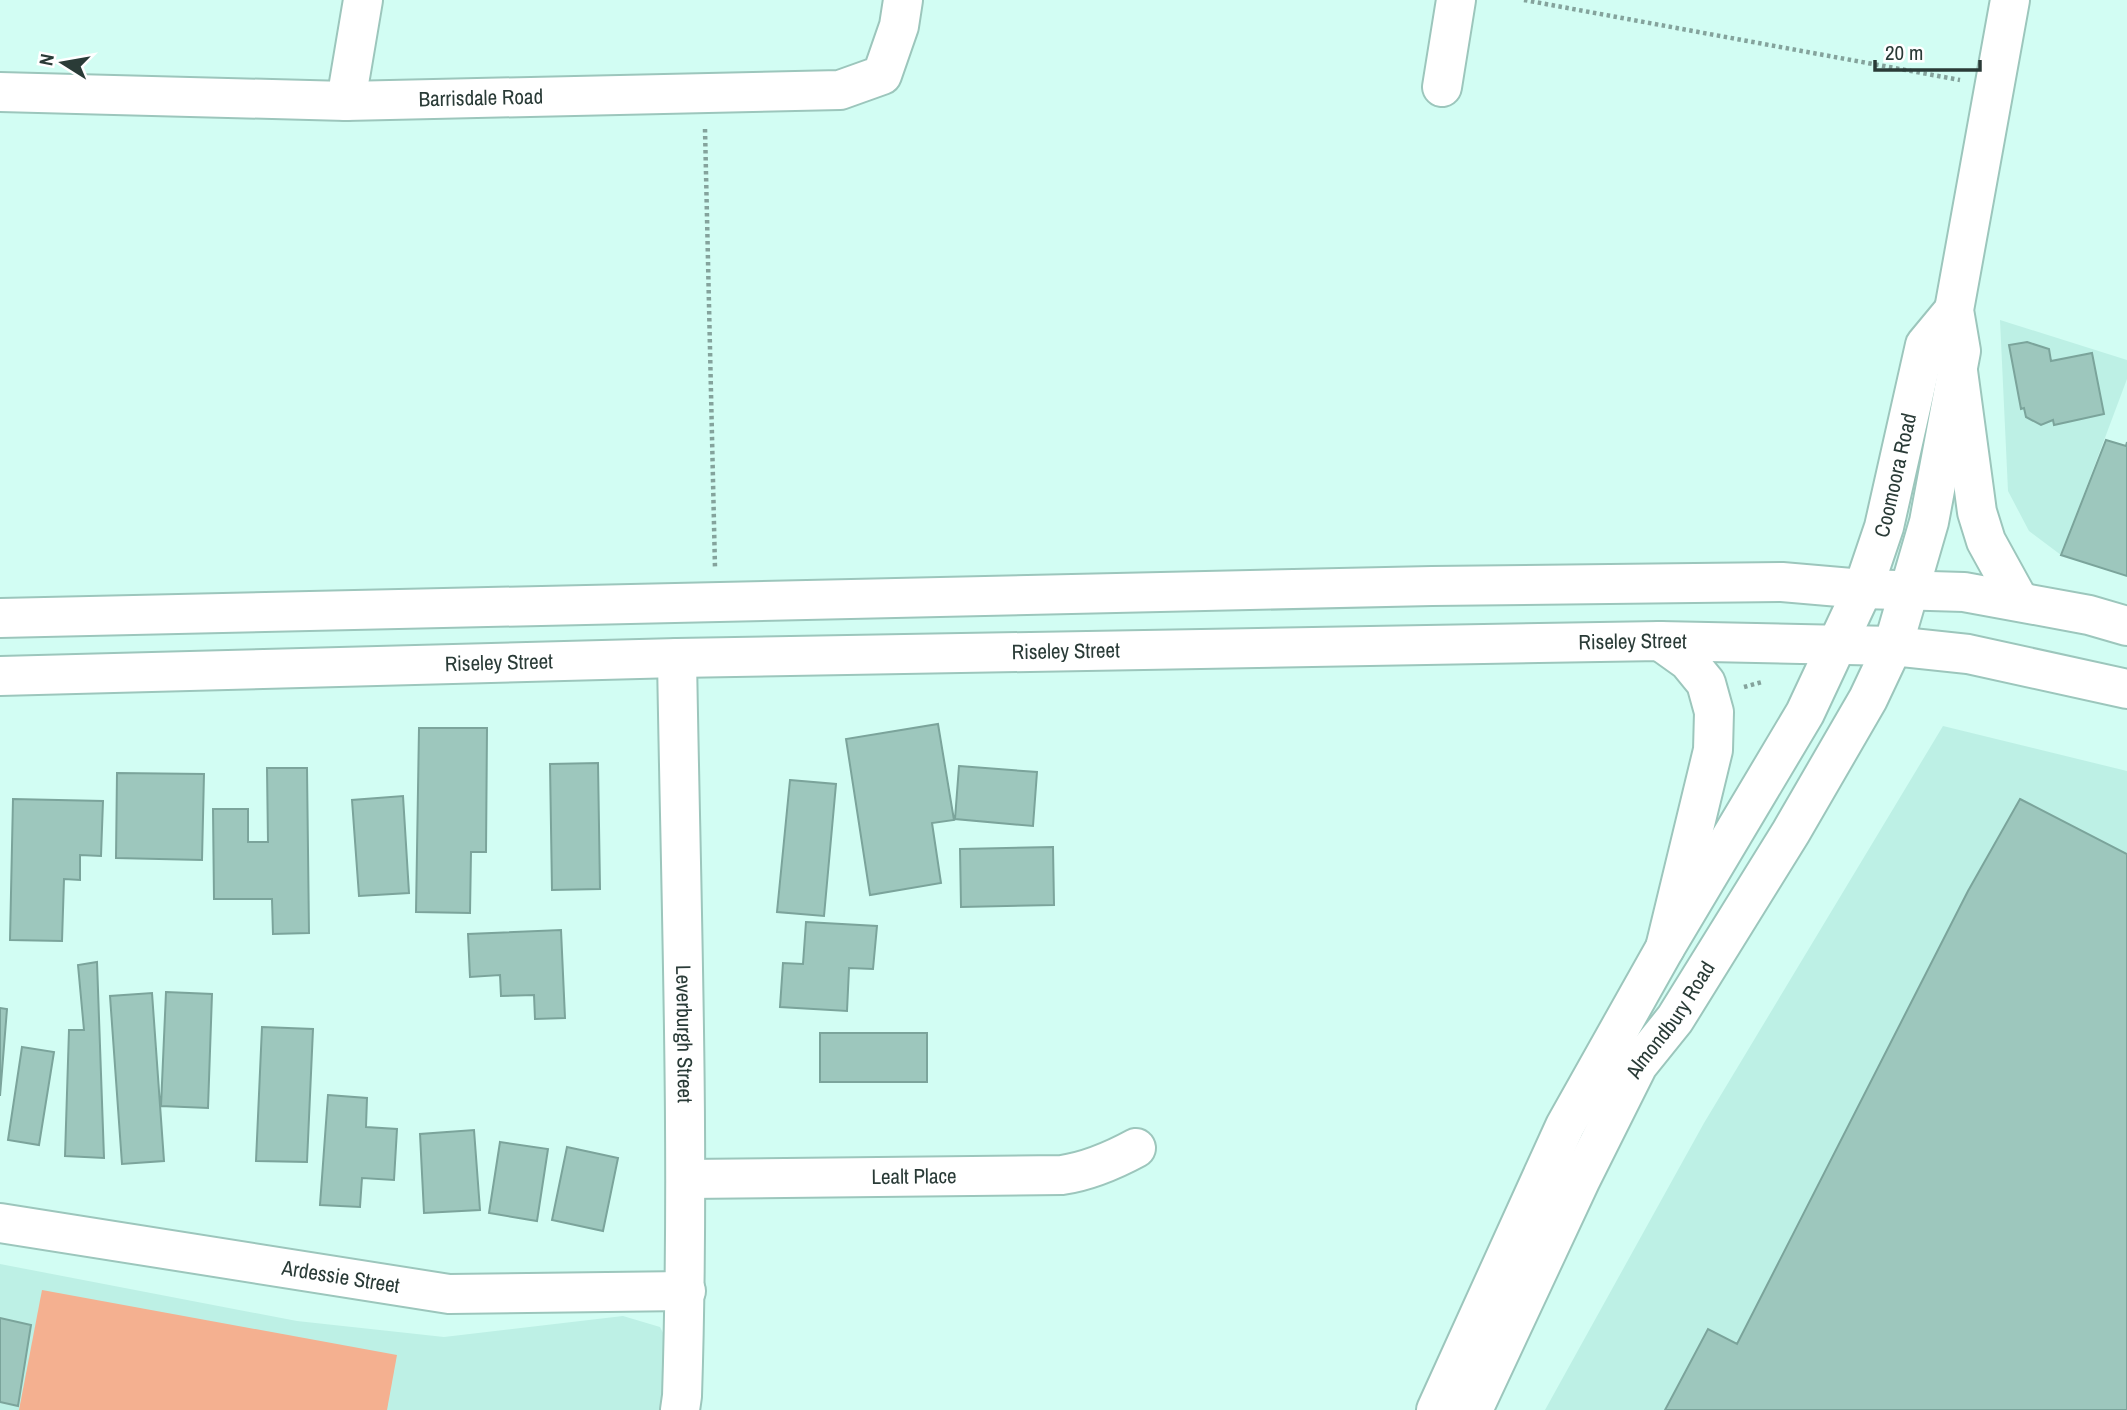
<svg xmlns="http://www.w3.org/2000/svg" width="2127" height="1410" viewBox="0 0 2127 1410" font-family="'Archivo Narrow',sans-serif">
	<rect width="100%" height="100%" fill="#d2fdf3"/>
	<path fill="#bdf0e5" d="M2000,320l127,40v19l-66,176 -32,-24 -21,-40z
		M1943,726l184,45v639h-582l159,-287z
		M0,1264l297,57 147,16 179,-21 37,11 15,29 3,54h-678z"/>
	<path fill="#f4b090" d="M42,1290l355,65 -10,55h-368z"/>
	<path fill="#9dc7bd" stroke="#7ba49b" stroke-width="2" d="M2027,342l22,7 2,12 41,-8 12,61 -50,11 -1,-5 -12,5 -15,-8 -2,-9 -3,1 -12,-64z
		M2106,440l20,6 1,-4v134l-66,-21z
		M938,724l16,96 -22,3 9,60 -71,12 -24,-156z
		M419,728h68l-1,124h-15l-1,61 -54,-1z
		M598,763l2,126 -48,1 -2,-126z
		M959,766l78,6 -4,54 -78,-7z
		M267,768h40l2,165 -36,1 -1,-35h-58l-1,-90h35v33h20z
		M117,773l87,1 -2,86 -86,-2z
		M790,780l46,4 -12,132 -47,-4z
		M403,796l6,97 -50,3 -7,-96z
		M13,799l90,2 -2,55 -21,-1v25l-16,-1 -2,62 -52,-1z
		M2020,799l107,55v556h-462l43,-81 29,15 231,-453z
		M1053,847l1,58 -93,2 -1,-58z
		M806,922l71,4 -4,43 -24,-1 -2,43 -67,-4 3,-44 20,1z
		M561,930l4,88 -30,1 -1,-24 -33,1 -1,-21 -30,2 -2,-43z
		M97,962l7,196 -39,-2 4,-126h15l-6,-65z
		M166,992l46,2 -4,114 -47,-2z
		M152,993l12,168 -42,3 -12,-168z
		M0,1008l7,1 -7,87z
		M262,1027l51,2 -6,133 -51,-1z
		M820,1033h107v49h-107z
		M22,1047l32,5 -15,93 -31,-5z
		M328,1095l39,3 -1,29 31,2 -3,51 -32,-2 -2,29 -40,-2z
		M474,1130l6,80 -56,3 -4,-79z
		M500,1142l48,7 -11,72 -48,-8z
		M567,1147l51,11 -15,73 -51,-11z
		M0,1318l31,7 -13,81 -18,-4z"/>
	<g fill="none" stroke-linecap="round" stroke-linejoin="round">
		<defs>
			<g id="minor">
				<path d="M1442,87l14,-87"/>
				<path id="s1" d="M0,92l346,9 494,-11 42,-15 17,-49 4,-26"/>
				<path d="M346,101l17,-101"/>
				<path id="s2" d="M677,658c4,246 13,492 5,738l-2,14"/>
				<path id="s3" d="M686,1179l376,-4c27,-4 50,-14 74,-27"/>
				<path id="s4" d="M0,1223l449,71 237,-3"/>
				<path id="s5" d="M1436,1410l129,-284 100,-178 140,-235 58,-124 21,-62 41,-182 29,-35"/>
				<path id="s6" d="M1473,1410l108,-231 57,-114 37,-46 116,-187 77,-133 25,-53 36,-124 32,-171 -7,-41 56,-310"/>
			</g>
			<g id="highway">
				<path d="M1958,371l19,141 9,29 33,60"/>
				<path d="M0,618l1432,-32 350,-4 81,7 101,3 125,23 38,11"/>
				<path d="M1660,641l28,20 18,22 8,29 -1,38 -48,198"/>
				<path id="s7" d="M0,676l677,-18 983,-17 233,5 75,8 159,35"/>
			</g>
		</defs>
		<use href="#minor" stroke="#9cc6bc" stroke-width="42"/>
		<use href="#highway" stroke="#9cc6bc" stroke-width="42"/>
		<path stroke="#84a39c" stroke-width="4.5" stroke-dasharray="3.5 3.5" stroke-linecap="butt" d="M1524,0l436,80
			M705,129l10,439
			M1744,687l18,-5"/>
		<use href="#minor" stroke="#fff" stroke-width="38"/>
		<use href="#highway" stroke="#fff" stroke-width="38"/>
	</g>
	<g text-anchor="middle" stroke-width="6" stroke-linejoin="round" paint-order="stroke">
		<g font-size="21" fill="#2a3b37" stroke="#fff">
			<text dy="7" stroke="none"><textPath href="#s1" startOffset="481">Barrisdale Road</textPath></text>
			<text dy="7" stroke="none"><textPath href="#s5" startOffset="1045">Coomoora Road</textPath></text>
			<text dy="7" stroke="none"><textPath href="#s7" startOffset="1633">Riseley Street</textPath></text>
			<text dy="7" stroke="none"><textPath href="#s7" startOffset="1066">Riseley Street</textPath></text>
			<text dy="7" stroke="none"><textPath href="#s7" startOffset="499">Riseley Street</textPath></text>
			<text dy="7" stroke="none"><textPath href="#s6" startOffset="438">Almondbury Road</textPath></text>
			<text dy="7" stroke="none"><textPath href="#s2" startOffset="376">Leverburgh Street</textPath></text>
			<text dy="7" stroke="none"><textPath href="#s3" startOffset="228">Lealt Place</textPath></text>
			<text dy="7" stroke="none"><textPath href="#s4" startOffset="345">Ardessie Street</textPath></text>
		</g>
	</g>
	<g transform="translate(63 63) rotate(281)" stroke="#ffffff" stroke-width="5" paint-order="stroke">
	<path d="M0-5L12 26L0 18L-12 26Z" fill="#2a3b37"/>
	<text y="-10" font-size="19" font-weight="bold" text-anchor="middle" fill="#2a3b37">N</text>
	</g>
	<path d="M1875 60v10h105v-10" fill="none" stroke="#2a3b37" stroke-width="3.5"/>
	<text x="1885" y="60" font-size="21" fill="#2a3b37" stroke="#ffffff" stroke-width="5" paint-order="stroke">20 m</text>
</svg>
